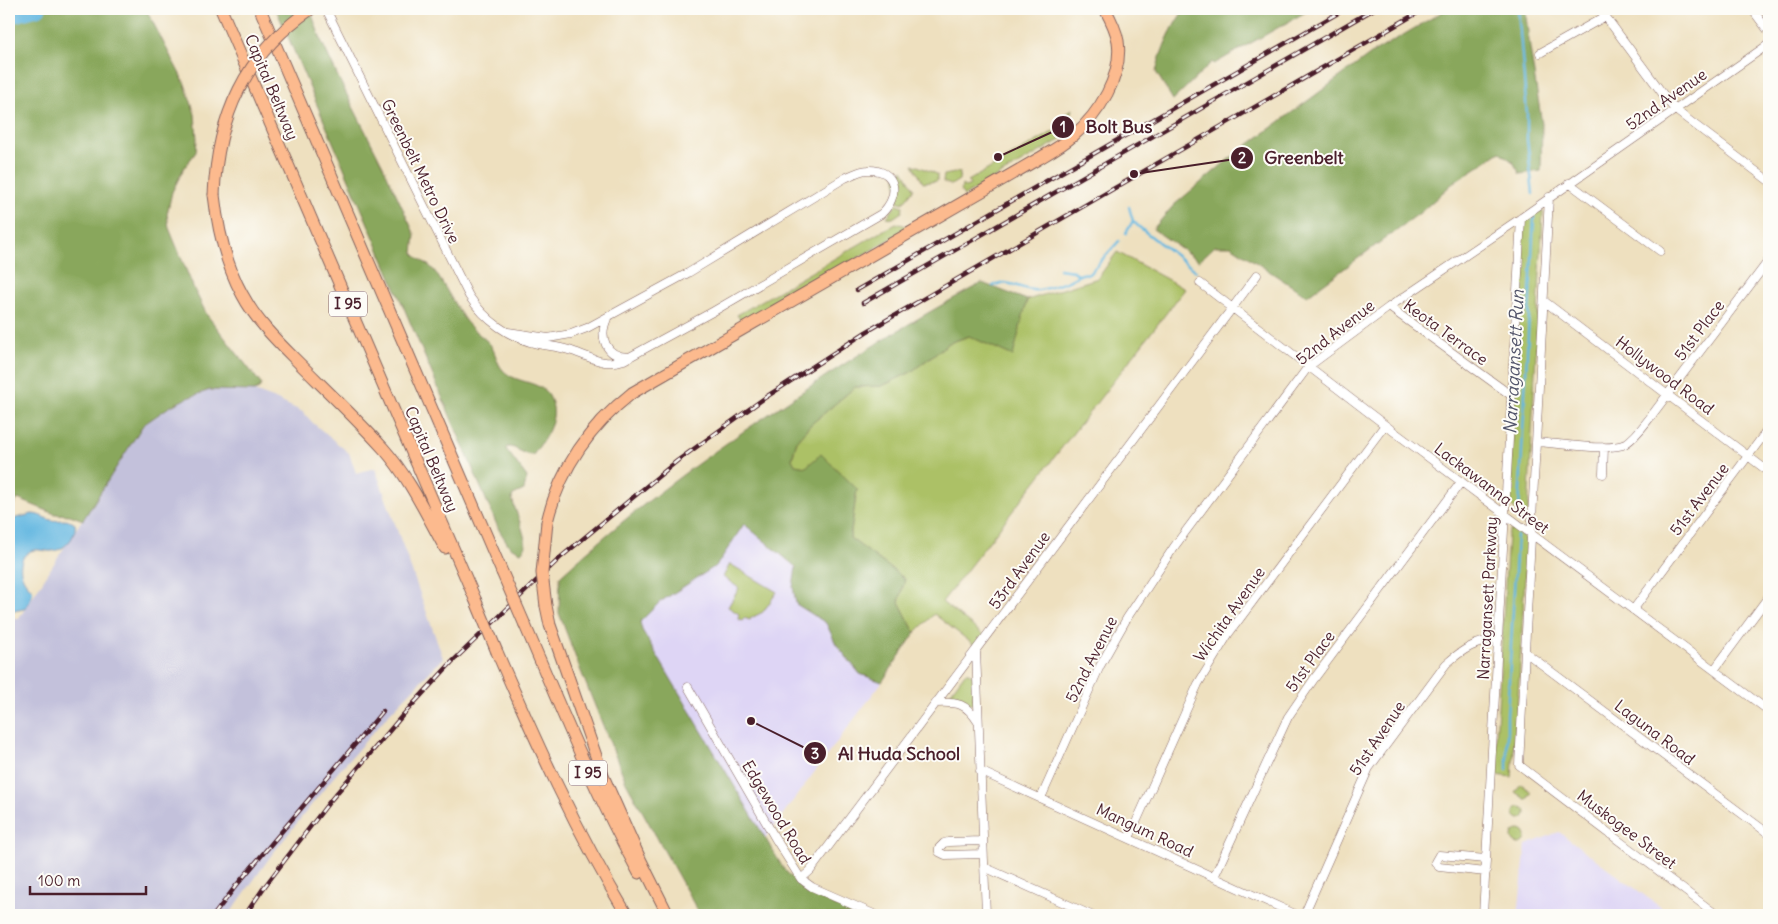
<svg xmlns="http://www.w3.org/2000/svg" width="1778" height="924" viewBox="0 0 1778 924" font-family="Delius,sans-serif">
	<rect width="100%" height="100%" fill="#fdfcf7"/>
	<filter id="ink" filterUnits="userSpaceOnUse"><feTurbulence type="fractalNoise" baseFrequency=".02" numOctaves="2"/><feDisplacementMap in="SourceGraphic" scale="10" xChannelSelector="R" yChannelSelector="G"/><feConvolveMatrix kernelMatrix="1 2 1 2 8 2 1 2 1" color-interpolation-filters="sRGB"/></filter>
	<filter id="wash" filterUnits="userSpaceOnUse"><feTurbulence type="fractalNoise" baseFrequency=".0096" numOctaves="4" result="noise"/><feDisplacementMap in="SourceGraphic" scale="20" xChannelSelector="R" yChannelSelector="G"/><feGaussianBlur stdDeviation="1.12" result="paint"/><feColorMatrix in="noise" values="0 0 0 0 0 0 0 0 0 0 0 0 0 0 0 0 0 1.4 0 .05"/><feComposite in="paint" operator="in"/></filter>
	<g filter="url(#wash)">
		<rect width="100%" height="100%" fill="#eee0bf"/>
		<path fill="#ded5f5" d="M744,524l52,44 -3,19 3,17 30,19 10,21 24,30 22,8 -117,156 -97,-162 -26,-46 -2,-8 20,-20 57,-37z
			M1559,832l112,83h-153l8,-70z"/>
		<path fill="#c3c1db" d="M210,390l44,1 19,7 30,14 10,11 36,30 7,20 19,-5 68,190 -54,56 -57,65 -62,78 -41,58h-220v-297h10l124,-193 26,-18 18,-9z"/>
		<path fill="#acc166" stroke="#7b7048" d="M1072,109l-7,28 -101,59 -3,-5 1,-6 3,2 5,-2 -2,-4 90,-52 5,-7 1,-7z
			M913,164l24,10v7l-14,2z
			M903,170l11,19 -11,14 -6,-2c3,-12 -1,-15 -1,-25z
			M960,172l-1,8 -8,5 -8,-3 1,-7z
			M897,204l6,2 -1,6 -9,6 -6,-1z
			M1539,209l4,3 -15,300 -6,5 -13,-13 14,-282z
			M896,223l15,4 -167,97 -7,-9z
			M1117,252l68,37 -243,313 44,35 -8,11 -44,-34 -19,19 -16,-31 6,-23 -55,-41 7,-49 -51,-22 -11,-2 -3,-5 5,-19 12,-15 46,-39 27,-1 29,-14 38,-29 20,-7 43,19 15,-55 71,-22z
			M1510,530h4l13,11 -8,140 -7,96 -18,-2 14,-240z
			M730,564l47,28 -14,20 -12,6 -1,2 -6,-2 -2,3 -4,-2 1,-5 -11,-7 11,-19 -16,-11z
			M965,673h4l4,3 1,27 -3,1 -17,-5 -3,-7z
			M1521,784l11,8 -5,7h-2l-10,-7z
			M1514 813a6 6 0 1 1 12 0a6 6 0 1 1-12 0Z
			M1512 837a7 7 0 1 1 14 0a7 7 0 1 1-14 0Z"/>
		<path fill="#89a75b" stroke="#6a6343" d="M9,9h137l39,75 10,30 2,25 -1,13 -12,16 -12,24 -5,22 2,14 25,61 13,26 54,69 -2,5 -5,2 -44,-1 -23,8 -18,9 -26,18 -60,95 -13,-5 -15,-1 -37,-15 -9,12z
			M276,9h34l11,31 19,41 45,89 30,65 -2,18c7,8 17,11 23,20 10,15 18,31 28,46 7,10 17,16 25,24 7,8 7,20 14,27 14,16 42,8 49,33 6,19 -9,38 -19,52 -10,1 -16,-9 -26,-8l-1,2 21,28 -3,13 -11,5 -1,3c4,16 12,31 14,48l-5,6 -11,-5 -11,-17z
			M1185,9h126l-97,55 -2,-2 -39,38 -17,-28c5,-22 15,-45 29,-63z
			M1447,9h78l5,39 12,76 -1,47 -21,3 -7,-12 -13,-10 -48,32 -31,28 -114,84 -76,-50h-16l-16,15 -46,-32 21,-24 55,-46 142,-105z
			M982,283l45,17 -14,56 -44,-20 -20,7 -38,29 -29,14 -27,1 -46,39 -12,14 -5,19 3,6 11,2 15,-13 36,35 -7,49 55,41 -6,23 16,31 -33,49 -22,-8 -24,-30 -10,-21 -30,-19 -3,-17 3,-20 -52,-43 -27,41 -57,37 -20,20 2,8 141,238 21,23 50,24h-154l-74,-133 -46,-113 -21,-56 1,-37c65,-60 136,-113 209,-162 69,-47 139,-92 213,-131z"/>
		<path fill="#65b8e1" stroke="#586c86" d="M32,514c7,0 12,4 19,6 9,2 15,-3 24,4 2,12 -10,26 -22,27 -6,1 -13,-2 -19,-1 -13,3 -16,17 -11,28 2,5 7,9 10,13l-4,12 -5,6 -15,3v-88l7,-6z"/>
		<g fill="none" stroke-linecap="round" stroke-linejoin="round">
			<path stroke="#65b8e1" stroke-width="2.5" d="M1518,9l9,105v25l6,55
				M1133,221l6,6 57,44
				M1126,233l7,-12 -4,-14
				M1059,269l15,2 4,4
				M993,286c16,-9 29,6 45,4 5,0 30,-8 34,-11 6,-3 10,-7 17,-5l30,-33
				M1519,509l15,-292
				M1507,770v-54l10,-180"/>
			<path stroke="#65b8e1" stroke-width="14" d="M9,17l30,-8"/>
		</g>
	</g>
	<g filter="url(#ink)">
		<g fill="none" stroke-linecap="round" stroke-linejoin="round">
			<defs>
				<path id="minor" d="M326,9l143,287c16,24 40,42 69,48 11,2 23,3 34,7 19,6 31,16 52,9l90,-49 167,-97c20,-18 16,-45 -13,-44 -8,0 -16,5 -23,8l-157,95 -101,55 -16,6 -23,4 -40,-6
					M1600,9l74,100 95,72
					M1752,9l17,23
					M1540,53l66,-37
					M1569,183l91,68
					M1549,197l-30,568 198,150
					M1200,283l185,142 384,286
					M1544,301l225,171
					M1389,307l123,89
					M608,317c-10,19 -3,41 22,40
					M1536,442c19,1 74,10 89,2 11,-7 19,-19 27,-29l117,-155
					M1603,474l1,-27
					M1633,610l136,-182
					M976,650l10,265
					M1525,652l244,182
					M1714,670l55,-74
					M688,687l87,151 26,41 11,8 64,28
					M936,703c22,-1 30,0 42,19
					M980,771l317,144
					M1041,798l59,-132 27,-48 47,-71 134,-180 81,-60 132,-89 248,-174
					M1129,838l69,-154 31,-51 156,-208
					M983,841l-35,1 -4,1 -5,5v4l6,3 38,-1
					M984,867l107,48
					M1486,872l-47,-5 -4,-5 4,-7 47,4
					M1214,877l74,-160 26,-38 147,-197
					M801,879l9,-8 447,-596
					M1304,915l65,-147 77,-104c18,-16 30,-22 53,-26
					M1483,915l38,-697"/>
				<path id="highway" d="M221,9l254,590
					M260,9l242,563
					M214,195c4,35 11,68 28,99 13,25 33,45 52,64 30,30 61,59 89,90 26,29 43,66 62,100
					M547,522c13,-54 42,-95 85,-129l406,-234c12,-7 25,-14 35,-23 26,-22 50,-60 45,-95 -2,-11 -8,-23 -13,-32
					M546,606l4,19 53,151 37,83 28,56
					M525,625c36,84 70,168 114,248
					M497,652c39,90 79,179 130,263"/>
			</defs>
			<use href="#minor" stroke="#83635f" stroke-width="9"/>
			<use href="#highway" stroke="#83635f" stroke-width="13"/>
			<use href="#minor" stroke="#fff" stroke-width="8"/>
			<use href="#highway" stroke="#fcba8e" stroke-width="11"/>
			<defs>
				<path id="rail" d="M857,290l488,-281
					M863,303l511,-294
					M214,915l21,-28 148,-176
					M245,915l20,-29 65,-85 72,-85 50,-54 109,-105 116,-96 89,-64 100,-65 558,-323"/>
			</defs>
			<use href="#rail" stroke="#4a1f2b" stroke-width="4.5"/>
			<use href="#rail" stroke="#fdfcf7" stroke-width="2.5" stroke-dasharray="8" stroke-linecap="butt"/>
			<defs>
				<path id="highway-bridge" d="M214,195c3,-78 31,-141 97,-186
					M502,572l23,53
					M475,599l22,53
					M546,606l-4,-33 5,-51"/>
			</defs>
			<use href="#highway-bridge" stroke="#83635f" stroke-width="13" stroke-linecap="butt"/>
			<use href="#highway-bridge" stroke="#fcba8e" stroke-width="11"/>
		</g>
	</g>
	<g text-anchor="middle" stroke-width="4" stroke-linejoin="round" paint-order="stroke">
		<g fill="#fdfcf7" stroke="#806168" stroke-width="1">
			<rect x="329" y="291.5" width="38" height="25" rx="4"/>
			<rect x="569" y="760.5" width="38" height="25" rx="4"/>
		</g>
		<g font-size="15" font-weight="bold" fill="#4a1f2b">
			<text x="348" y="309">I 95</text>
			<text x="588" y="778">I 95</text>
		</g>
		<g font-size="16" fill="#4a1f2b" stroke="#fdfcf7">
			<text transform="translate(272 87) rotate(67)" y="6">Capital Beltway</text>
			<text transform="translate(1666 99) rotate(-35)" y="6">52nd Avenue</text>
			<text transform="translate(421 171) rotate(64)" y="6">Greenbelt Metro Drive</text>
			<text transform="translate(1699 330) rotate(-53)" y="6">51st Place</text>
			<text transform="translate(1335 332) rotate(-38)" y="6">52nd Avenue</text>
			<text transform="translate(1446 332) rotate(36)" y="6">Keota Terrace</text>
			<text transform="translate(1665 375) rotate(37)" y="6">Hollywood Road</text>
			<text transform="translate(432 459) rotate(67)" y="6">Capital Beltway</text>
			<text transform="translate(1492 488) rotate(37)" y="6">Lackawanna Street</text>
			<text transform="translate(1699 499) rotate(-53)" y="6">51st Avenue</text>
			<text transform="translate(1019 570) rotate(-54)" y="6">53rd Avenue</text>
			<text transform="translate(1487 598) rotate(-87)" y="6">Narragansett Parkway</text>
			<text transform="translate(1229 614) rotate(-55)" y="6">Wichita Avenue</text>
			<text transform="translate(1091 659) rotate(-63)" y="6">52nd Avenue</text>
			<text transform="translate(1310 661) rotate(-54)" y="6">51st Place</text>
			<text transform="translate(1655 732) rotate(37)" y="6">Laguna Road</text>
			<text transform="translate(1377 738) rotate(-56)" y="6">51st Avenue</text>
			<text transform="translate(777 812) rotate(59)" y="6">Edgewood Road</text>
			<text transform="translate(1627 829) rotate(37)" y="6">Muskogee Street</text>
			<text transform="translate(1145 830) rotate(25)" y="6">Mangum Road</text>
		</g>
		<g font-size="18" font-style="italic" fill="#53556b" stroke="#fdfcf7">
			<text transform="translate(1514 362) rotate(-87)" y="6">Narragansett Run</text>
		</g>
	</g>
	<path fill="none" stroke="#4a1f2b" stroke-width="2" d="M998 157L1063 127M1134 174L1242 158M751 721L815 753"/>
	<g fill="#4a1f2b" stroke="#fdfcf7" stroke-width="2">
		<circle cx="998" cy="157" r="5"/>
		<circle cx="1134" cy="174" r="5"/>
		<circle cx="751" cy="721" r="5"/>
		<circle cx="1063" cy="127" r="12"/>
		<circle cx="1242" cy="158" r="12"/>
		<circle cx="815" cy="753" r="12"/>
	</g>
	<g font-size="15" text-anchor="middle" font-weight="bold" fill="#fff">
		<text x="1063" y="132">1</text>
		<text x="1242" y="163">2</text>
		<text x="815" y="759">3</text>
	</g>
	<g font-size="18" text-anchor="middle" font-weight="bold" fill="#4a1f2b" stroke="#fdfcf7" stroke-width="4" stroke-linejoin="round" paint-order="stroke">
		<text x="1119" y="133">Bolt Bus</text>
		<text x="1304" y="164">Greenbelt</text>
		<text x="899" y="760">Al Huda School</text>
	</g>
	<rect width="1778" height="924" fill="none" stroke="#fdfcf7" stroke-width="30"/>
	<path d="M30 886v8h116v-8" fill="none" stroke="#4a1f2b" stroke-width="2.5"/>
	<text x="38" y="886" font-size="15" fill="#4a1f2b" stroke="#fdfcf7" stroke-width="4" paint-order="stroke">100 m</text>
</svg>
